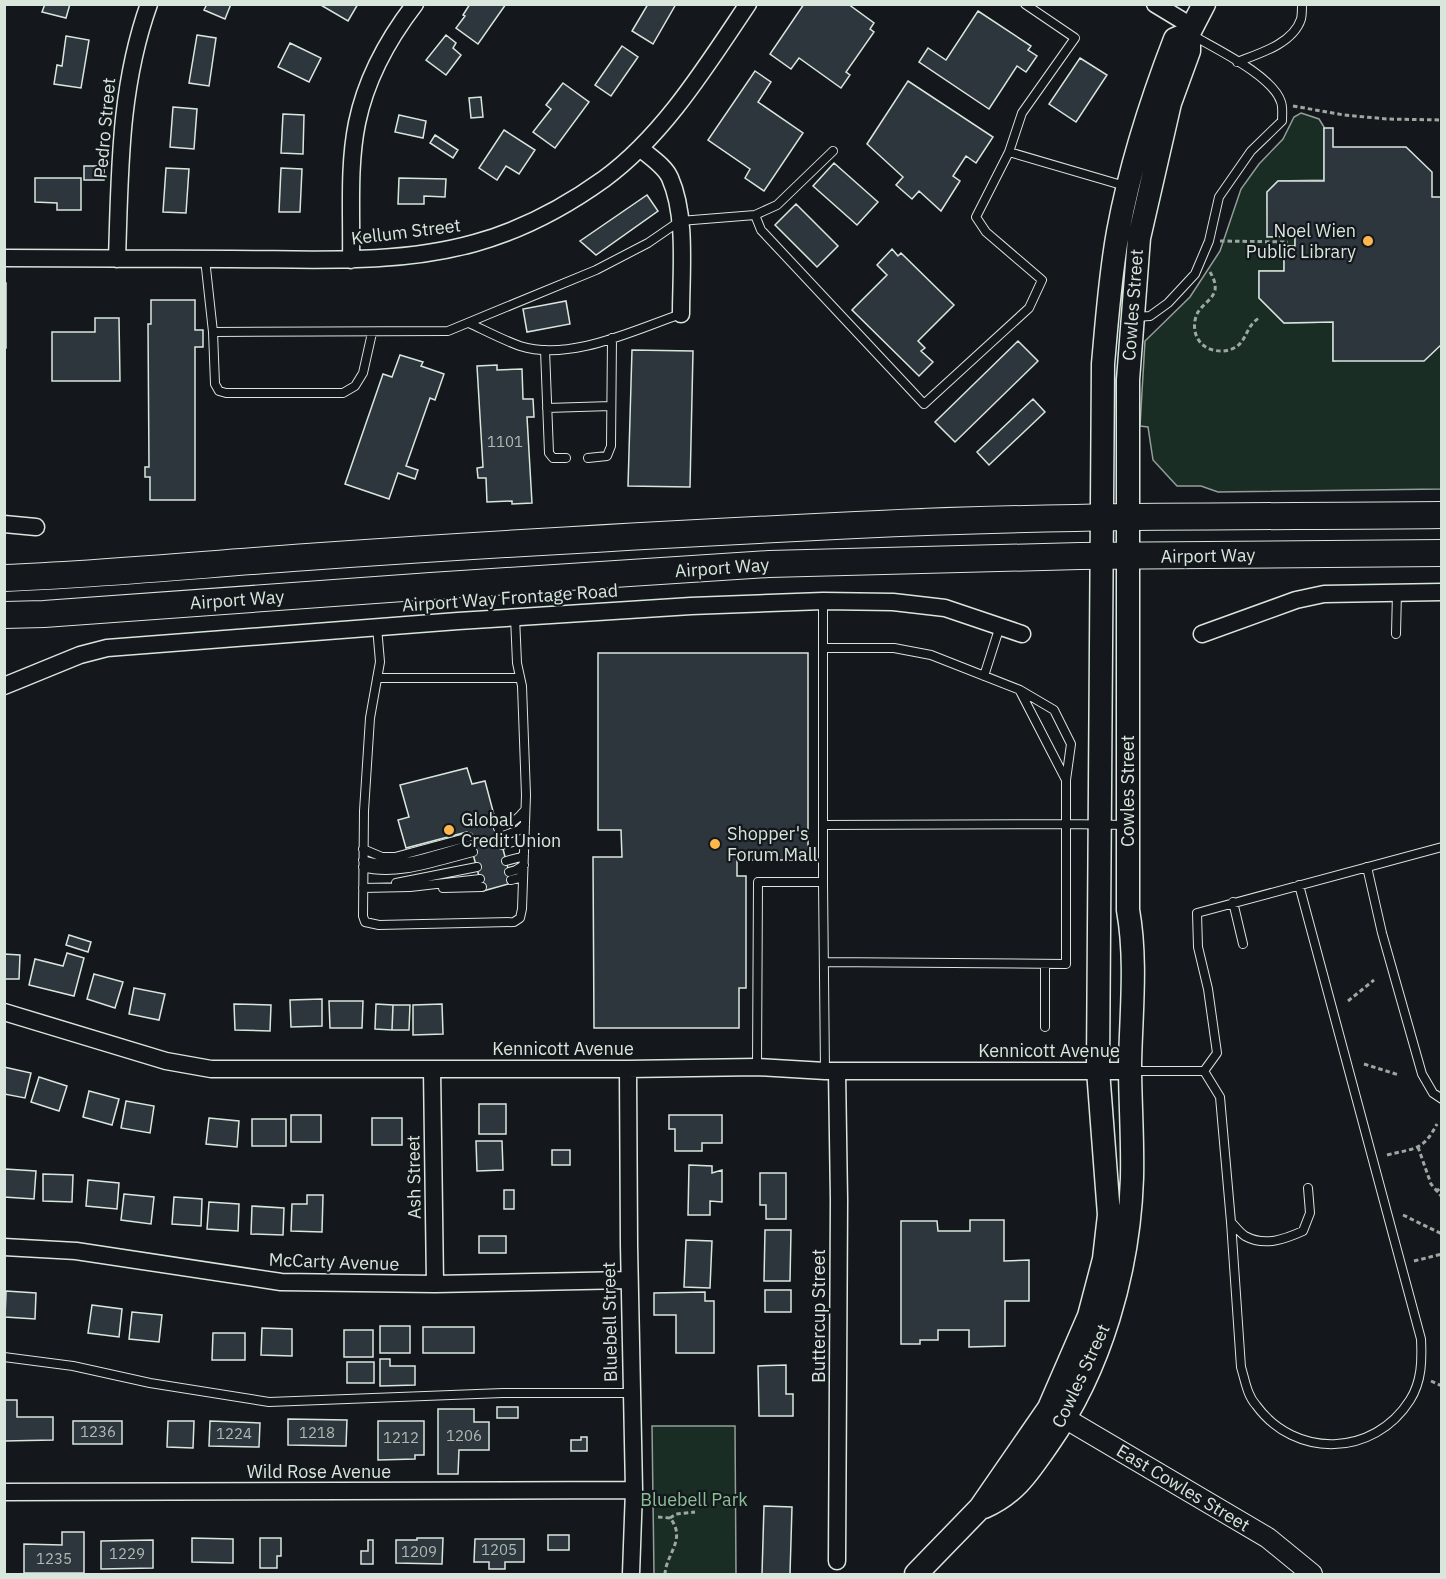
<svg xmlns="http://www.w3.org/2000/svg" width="1446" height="1579" viewBox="0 0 1446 1579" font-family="'IBM Plex Sans',sans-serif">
	<rect width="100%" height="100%" fill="#14181c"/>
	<path fill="#1a2d24" stroke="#939e99" stroke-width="1.5" d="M1301,113l18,6 5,8v53l-46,1 -11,11 1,44h27v10h-11v25h-25v27l25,25 49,-1v39l108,-17v145l-223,3 -17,-6h-24l-24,-26 -5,-33 -8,-1 5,-85 45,-44 30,-46 21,-62 18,-25 24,-25 11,-22z
		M652,1426h83l1,148h-82z"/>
	<path fill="#2c363c" stroke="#d8e6dc" stroke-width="1.5" d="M45,4h25l-4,14 -24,-6z
		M207,4h24l-6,15 -21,-9z
		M319,4h39l-10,17z
		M470,4h36l-28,40 -22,-16 9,-12 -2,-1z
		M648,4h28l-23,40 -21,-13z
		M804,4h44l26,19 -4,6 4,3 -28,40 4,3 -9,13 -42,-30 -8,11 -21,-15z
		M978,11l53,35 -3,4 9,6 -11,16 -9,-6 -28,43 -70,-47 9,-14 18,12z
		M197,35l19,3 -7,48 -20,-3z
		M446,35l10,8 -3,5 8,7 -15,20 -20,-15z
		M66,36l23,4 -8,48 -27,-4 3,-19 5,1z
		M290,43l31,15 -12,24 -31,-15z
		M622,46l16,11 -27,39 -16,-11z
		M1080,58l27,17 -31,47 -27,-18z
		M755,71l16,11 -13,20 45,31 -39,58 -19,-13 5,-9 -42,-29z
		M908,81l85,56 -17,26 -10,-7 -13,20 7,5 -19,30 -22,-20 -7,8 -16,-14 7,-8 -36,-33z
		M563,83l26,19 -34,46 -22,-16 18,-23 -5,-4z
		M481,97l2,20 -12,1 -2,-20z
		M173,107l24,2 -3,40 -24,-2z
		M283,114l21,1 -1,39 -22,-1z
		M399,115l27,6 -3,17 -28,-6z
		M1324,128h9v19h73l26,25v25h10v147l-18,17h-91v-39l-49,1 -25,-25v-27h25v-25h11v-10l-28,1v-45l11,-11h46z
		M504,130l31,20 -16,24 -13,-8 -9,14 -18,-12z
		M435,135l23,15 -5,8 -23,-15z
		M834,163l44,39 -21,23 -44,-39z
		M84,166h20v14h-20z
		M166,168l23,1 -3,44 -23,-1z
		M281,168l21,1 -2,43h-21z
		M35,178h46v32h-24v-7l-22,-1z
		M399,178l47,1 -1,18 -21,-1v8h-26z
		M647,195l11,16 -62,44 -16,-14z
		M796,204l42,42 -21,21 -42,-42z
		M892,249l6,7 3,-3 53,52 -36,36 7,7 -4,3 12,11 -14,14 -67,-66 35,-35 -10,-10z
		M4,283h2v65h-2z
		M151,300h44v30h8v17h-8v153h-45v-23h-5v-10h4l-1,-143h3z
		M566,301l4,23 -43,8 -4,-23z
		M95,318h24l1,63h-68v-49h43z
		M1018,341l20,20 -83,81 -20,-20z
		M632,350l61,1 -3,136 -62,-1z
		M400,355l23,7 -2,4 23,8 -9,26 -5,-2 -24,68 12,4 -3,9 -17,-6 -9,26 -44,-15 38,-110 9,3z
		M497,365v5l25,-1 1,30h10l1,18h-7l5,86 -20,1v-3l-25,1 -1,-24h-8l-1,-10 6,-1 -6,-101z
		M1033,399l12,13 -56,53 -12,-13z
		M598,653h210v207h-71v16h9v112h-7v40h-145l-1,-171h29l-1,-27h-23z
		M467,768l5,16 13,-3 27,102 -29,8 -16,-59 -61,16 -8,-28 11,-3 -9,-32z
		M69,935l22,7 -3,10 -22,-7z
		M67,953l17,5 -10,38 -45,-11 6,-26 28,7z
		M4,954l16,1 -1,24h-15z
		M94,974l29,8 -8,26 -28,-9z
		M134,988l31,6 -6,26 -30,-6z
		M322,999v27l-31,1 -1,-27z
		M329,1001h34l-1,27h-32z
		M234,1004l37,1 -1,26 -35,-1z
		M376,1004l17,1 -1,25 -17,-1z
		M442,1004l1,30 -30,1v-30z
		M393,1005h17l-1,25h-17z
		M4,1067l27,6 -6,25 -21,-4z
		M39,1077l28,9 -8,25 -28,-9z
		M89,1091l30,8 -7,26 -29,-8z
		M126,1101l28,5 -4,27 -29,-5z
		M479,1104h27v30h-27z
		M291,1115h30v27h-30z
		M669,1115h53v28h-20v8h-27v-22h-6z
		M209,1118l30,3 -2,26 -31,-3z
		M372,1118h30v27h-30z
		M252,1119h34v27h-34z
		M476,1141h26l1,29 -26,1z
		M552,1150h18v15h-18z
		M689,1165l23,1v7l10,-3v32l-12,-1v14h-22z
		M5,1169l31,2 -2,28 -30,-2z
		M760,1173h26v46h-20v-14h-6z
		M43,1174l30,1 -1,27 -29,-1z
		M88,1180l31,3 -2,26 -31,-3z
		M504,1190h10v19h-10z
		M124,1194l30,3 -3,27 -30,-4z
		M307,1195h16l-1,37 -31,-1 1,-27h15z
		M174,1197l28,2 -1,27 -29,-2z
		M209,1202l30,2 -1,27 -31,-2z
		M252,1206l32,2 -1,27 -32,-1z
		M970,1220h34v41l25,-1v41h-24v45l-36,1v-17h-31v10h-18v4h-19v-123h36l1,10h32z
		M765,1230h26l-1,51h-26z
		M479,1236h27v17h-27z
		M686,1240l26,1 -2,47 -26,-1z
		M765,1290h26v22h-26z
		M6,1291l30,2 -1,26 -30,-2z
		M705,1292v9h9v52h-38v-38h-22v-22z
		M92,1305l30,4 -3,28 -31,-4z
		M132,1312l30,3 -3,27 -30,-3z
		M380,1326h30v27h-30z
		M423,1327h51v26h-51z
		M262,1328l30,1v27l-31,-1z
		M344,1330h29v27h-29z
		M213,1333h32v27h-33z
		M380,1359h10v7h25v19l-35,1z
		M347,1362h27v21h-27z
		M786,1365v29h7v22h-34l-1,-50z
		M4,1400h13v17h36v23l-49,1z
		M497,1407h21v11h-21z
		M438,1409h36v13h15v28h-30l-1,24h-20z
		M288,1419l59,1 -1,26 -58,-1z
		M73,1421h49v23h-49z
		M168,1421h26l-1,27 -26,-1z
		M210,1421l50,2 -1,24 -50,-1z
		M378,1421h46v34h-9v4l-37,1z
		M581,1437h6v14h-16v-11h10z
		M764,1506l28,1 -2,67h-28z
		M62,1532h22v41h-60v-29l38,1z
		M548,1535h21v15h-21z
		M192,1538l41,1v24l-41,-1z
		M260,1538h21v18h-4v12h-17z
		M417,1538h26l-1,26 -46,-1v-23h21z
		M475,1539h49v23h-19v7h-16v-7h-15z
		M153,1540v28l-52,1v-28z
		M368,1540h5v24h-12v-13h7z"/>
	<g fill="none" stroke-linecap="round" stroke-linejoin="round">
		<defs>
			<path id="service" d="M1237,62c21,-8 56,-18 64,-43 1,-4 1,-10 1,-15
				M1009,152l116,34
				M755,215l6,15 163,174 105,-96 13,-28 -56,-48 -10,-15 33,-65 13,-39 53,-75 -50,-34
				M205,259l8,73 235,-1 148,-61 52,-27 32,-22 75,-6 22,-10 56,-54
				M1135,317l15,-1 18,-13 27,-29 14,-33 10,-44 32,-46 31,-30c0,-6 1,-14 -1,-19 -8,-26 -65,-53 -89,-67
				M469,323c17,8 34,17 51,23 50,16 114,-16 161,-32
				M213,332l2,52 4,7 7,2h117l12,-7 8,-13 9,-40
				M545,350l4,103 4,5h13
				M547,408l64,-2
				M588,458l19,-2 4,-10 1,-108
				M823,601v224
				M377,627l3,35 -10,56 -6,93 -1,105 2,6 14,3 135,-3 6,-4 2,-9 4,-114 -4,-109 -5,-23 -2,-46
				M1396,634l1,-42
				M823,648h71l37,7 89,35 34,20 17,34 -5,36v44l60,1
				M984,676l16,-50
				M377,678h143
				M1020,691l46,89
				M498,828c12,-3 19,-8 27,-18
				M500,837l19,-7 6,-6
				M502,845l18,-5 5,-4
				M363,849l19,8h13l74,-20
				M363,860c33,12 75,-7 108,-15
				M506,861l15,-4 3,-3
				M363,867c33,10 77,-7 110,-15
				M1367,867l15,66 40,141 11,19 9,6
				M509,872l7,-2 8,-5
				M511,880l8,-2 4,-4
				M823,882v-57l243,-1v140l-242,-2
				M396,883l81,-16
				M363,888l47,-1 70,-8
				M443,888l39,-1
				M1233,902l10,42
				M1045,964v63
				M757,1067l1,-185h65l2,189
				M1132,1071h72
				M1204,1071l13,-18 -9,-64 -10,-42 -1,-34 245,-66
				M1204,1071l16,26 11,125c4,4 9,11 14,14 20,11 40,3 58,-5l7,-18 -2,-25
				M1231,1222l10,145c4,13 6,28 15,38 39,54 118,52 154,-5 12,-19 12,-40 11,-61l-122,-454
				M4,1357l69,9 77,17 119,19 234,-9h128"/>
			<path id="minor" d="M1155,4l38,23
				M640,148c10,9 25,18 30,30 17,38 11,94 11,136
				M4,258c76,0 152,1 227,1 81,0 166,6 244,-16 47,-13 90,-36 129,-64 60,-44 103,-114 144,-175
				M117,259c3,-88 2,-171 32,-255
				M351,260c1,-45 -3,-93 6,-137 9,-44 31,-84 58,-119
				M4,524l32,3
				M1202,634l94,-34 28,-6 118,-2
				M4,686l76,-31 27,-7 351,-27 233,-15 132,-5 70,1 52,6 77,26
				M4,1012l162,49 45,8h417l129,-2 68,4h305
				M432,1069l3,215
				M628,1069l1,176 5,245 -3,84
				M4,1247l72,4 205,31 154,2 194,-4
				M4,1492l630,-2
				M837,1561l2,-361 -2,-129"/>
			<path id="tertiary" d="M1051,1410l217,128 44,36"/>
			<path id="secondary" d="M984,1507c32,-14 45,-36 64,-63 53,-75 81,-174 84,-266 1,-38 -2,-76 -2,-114 1,-50 7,-104 -2,-154v-530l11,-142 31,-135 19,-52v-18
				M916,1574l64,-66 69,-100 40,-92 15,-57 5,-44 -11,-145 5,-706c4,-44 7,-88 15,-132 12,-65 33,-131 57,-193l14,-6 15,-29"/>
			<path id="primary" d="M4,578c102,-4 202,-14 303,-21 183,-13 366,-23 549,-32 195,-10 390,-8 586,-10
				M4,615l40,-1 387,-28 338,-22 311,-8 362,-3"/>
		</defs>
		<use href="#service" stroke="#d8e6dc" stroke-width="10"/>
		<use href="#minor" stroke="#d8e6dc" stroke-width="19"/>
		<use href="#tertiary" stroke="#d8e6dc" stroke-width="22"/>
		<use href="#secondary" stroke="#d8e6dc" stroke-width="25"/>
		<use href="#primary" stroke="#d8e6dc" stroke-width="28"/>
		<path stroke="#9da8a2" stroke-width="3" stroke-dasharray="4.5 3" stroke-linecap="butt" d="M1293,106l51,9 43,4 55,1
			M1220,241l68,1
			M1210,272c3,5 6,11 5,18 -2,9 -12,14 -17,22 -8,15 -2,34 15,38 8,2 16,1 23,-3 11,-7 10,-21 23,-29
			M1348,1001l26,-21
			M1364,1064l35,11
			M1418,1147l13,37 11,13
			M1387,1155c28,-7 36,-4 50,-31
			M1436,1192l6,-6
			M1403,1215l39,19
			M1414,1261l28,-7
			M1431,1381l11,5
			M658,1517l12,1c17,21 -4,36 -5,56
			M670,1518l6,-4 19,-2"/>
		<use href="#service" stroke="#14181c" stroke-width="8"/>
		<use href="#minor" stroke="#14181c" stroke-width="16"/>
		<use href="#tertiary" stroke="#14181c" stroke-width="20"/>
		<use href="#secondary" stroke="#14181c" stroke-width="22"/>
		<use href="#primary" stroke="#14181c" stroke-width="26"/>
	</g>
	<g fill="#ffb74d" stroke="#14181c" stroke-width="2">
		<circle cx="1368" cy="241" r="6"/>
		<circle cx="449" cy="830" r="6"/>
		<circle cx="715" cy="844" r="6"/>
	</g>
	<g text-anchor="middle" stroke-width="4.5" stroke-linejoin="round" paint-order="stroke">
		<g font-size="15" fill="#adbab4">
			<text x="505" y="447">1101</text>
			<text x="98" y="1437">1236</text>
			<text x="317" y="1438">1218</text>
			<text x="234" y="1439">1224</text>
			<text x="464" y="1441">1206</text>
			<text x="401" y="1443">1212</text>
			<text x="499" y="1555">1205</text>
			<text x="419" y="1557">1209</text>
			<text x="127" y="1559">1229</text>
			<text x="54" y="1564">1235</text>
		</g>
		<g font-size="18" fill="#d8e6dc" stroke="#14181c">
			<text transform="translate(105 128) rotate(-85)" y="6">Pedro Street</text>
			<text transform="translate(406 232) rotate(-7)" y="6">Kellum Street</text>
			<text transform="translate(1133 305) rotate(-86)" y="6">Cowles Street</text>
			<text transform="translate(1208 556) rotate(-1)" y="6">Airport Way</text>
			<text transform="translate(722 568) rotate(-4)" y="6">Airport Way</text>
			<text transform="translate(510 598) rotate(-4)" y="6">Airport Way Frontage Road</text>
			<text transform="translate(237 600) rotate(-4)" y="6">Airport Way</text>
			<text transform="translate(1128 791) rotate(-90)" y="6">Cowles Street</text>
			<text x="563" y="1055">Kennicott Avenue</text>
			<text x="1049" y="1057">Kennicott Avenue</text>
			<text transform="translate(414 1177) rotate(-91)" y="6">Ash Street</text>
			<text transform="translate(334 1262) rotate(2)" y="6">McCarty Avenue</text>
			<text transform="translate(819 1316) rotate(-90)" y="6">Buttercup Street</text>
			<text transform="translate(610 1322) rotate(-91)" y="6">Bluebell Street</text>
			<text transform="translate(1081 1376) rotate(-65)" y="6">Cowles Street</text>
			<text x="319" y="1478">Wild Rose Avenue</text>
			<text transform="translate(1183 1488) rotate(31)" y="6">East Cowles Street</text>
		</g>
		<g font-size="18" fill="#d8e6dc" stroke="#14181c" text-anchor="start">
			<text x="1356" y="237" text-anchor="end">Noel Wien<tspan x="1356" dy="21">Public Library</tspan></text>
			<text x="461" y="826">Global<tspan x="461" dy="21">Credit Union</tspan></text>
			<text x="727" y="840">Shopper's<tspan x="727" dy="21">Forum Mall</tspan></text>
		</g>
		<g font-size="18" fill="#8ac095" stroke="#14181c">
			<text x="694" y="1506">Bluebell Park</text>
		</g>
	</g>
	<rect width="1446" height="1579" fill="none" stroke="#d8e6dc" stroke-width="12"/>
</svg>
